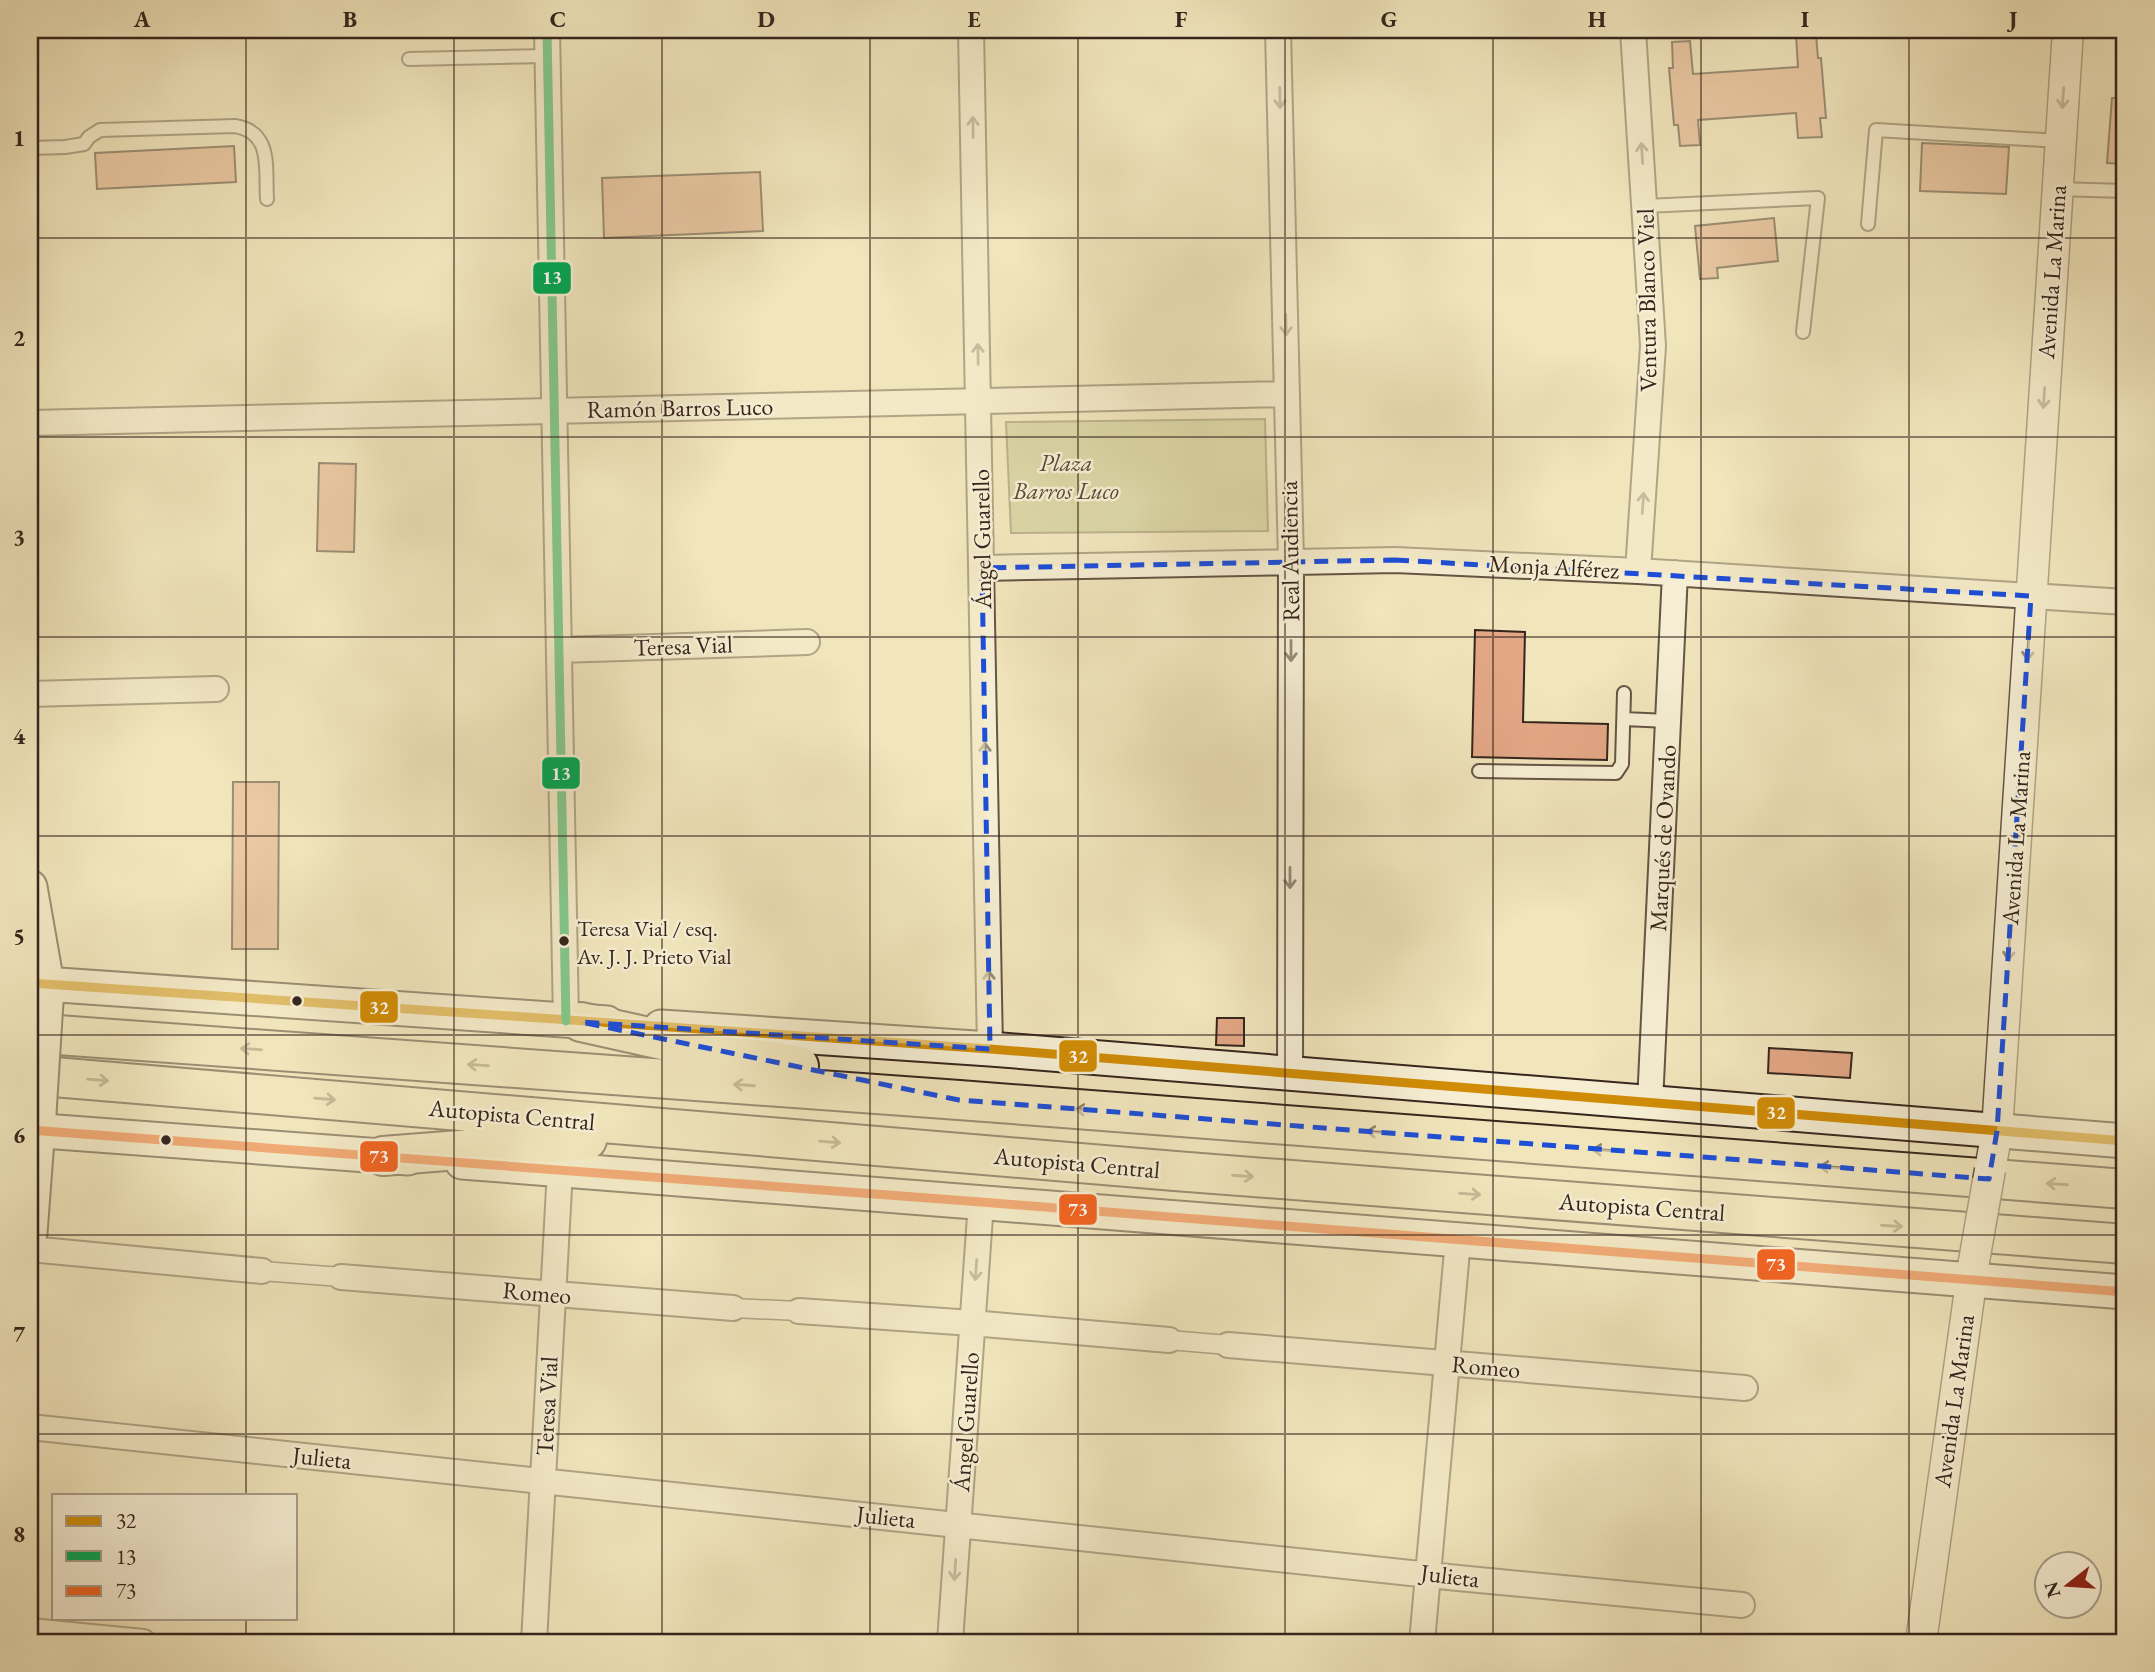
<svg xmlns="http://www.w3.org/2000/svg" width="2155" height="1672" viewBox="0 0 2155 1672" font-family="'EB Garamond',serif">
	<rect width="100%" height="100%" fill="#f1e5bc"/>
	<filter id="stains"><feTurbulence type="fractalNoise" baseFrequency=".00286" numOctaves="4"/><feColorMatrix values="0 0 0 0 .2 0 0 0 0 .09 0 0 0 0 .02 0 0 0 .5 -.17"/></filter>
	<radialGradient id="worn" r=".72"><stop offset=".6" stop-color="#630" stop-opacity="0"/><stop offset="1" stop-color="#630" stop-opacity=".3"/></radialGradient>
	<path fill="#c2c28b" stroke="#7c7454" stroke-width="2" d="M1265,419l3,112 -257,2 -5,-111z"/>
	<path fill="#e3a786" stroke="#36251d" stroke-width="2" d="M1816,34l2,24h3l5,60h-6l2,19 -24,1 -2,-25 -98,7 2,25 -20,1 -2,-21h-4l-5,-57h4l-1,-26 18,-1 3,33 105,-7 -2,-32z
		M2112,98h13v66l-18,-1z
		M1922,143l87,4 -3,47 -86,-3z
		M234,146l2,36 -139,7 -2,-36z
		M760,172l3,59 -159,7 -2,-60z
		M1774,218l4,43 -61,7 1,10 -18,1 -5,-53z
		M319,463l37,1 -2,88 -37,-1z
		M1475,630l50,2 -2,90 85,2 -1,36 -135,-3z
		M233,782h46l-1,167h-46z
		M1217,1018h27v28l-28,-1z
		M1769,1048l83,5 -2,25 -82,-5z"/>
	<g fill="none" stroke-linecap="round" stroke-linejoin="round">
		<defs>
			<path id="service" d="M409,59l138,-3
				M30,148l35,-1 19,-3 5,-7 11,-7 135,-4c38,6 30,43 32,73
				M2057,189l68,2
				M1645,206l173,-8 -15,134
				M1868,224l8,-94 184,11
				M1624,719l44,2
				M1479,771l137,2 6,-9 2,-71"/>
			<path id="pedestrian" d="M262,1271l79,6
				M733,1308l66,3
				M1169,1340l59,5"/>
			<path id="minor" d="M547,30l19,991
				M971,30l19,1019
				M1278,30l13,531 -1,512
				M1633,30l20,316 -15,225
				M30,423l1257,-29
				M982,568l413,-8 243,11 487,31
				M559,650l248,-8
				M30,694l186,-5
				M1650,1103l25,-530
				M30,1249l232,22
				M341,1277l392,31
				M799,1311l173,12 197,17
				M1228,1345l517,43
				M30,1427l1428,151 284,27
				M30,1631l113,11
				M534,1642l26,-472
				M950,1642l31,-440
				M1422,1642l36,-402"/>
			<path id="tertiary" d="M1990,1170l7,-39 71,-1101
				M1921,1642l53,-381"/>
			<path id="secondary" d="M30,887l17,97 -1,18
				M30,983l577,40
				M661,1027l329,22 1135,92
				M30,1130l378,28
				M462,1162l1663,130
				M30,1233l9,-120"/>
			<path id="motorway" d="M581,1022l117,26 101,18
				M30,1033l929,67 1166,89
				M30,1075l1145,96 950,73
				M383,1156l204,-16"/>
		</defs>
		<use href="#service" stroke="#655545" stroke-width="16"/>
		<use href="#pedestrian" stroke="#655545" stroke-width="21"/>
		<use href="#minor" stroke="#655545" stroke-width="28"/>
		<use href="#tertiary" stroke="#655545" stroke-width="33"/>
		<use href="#secondary" stroke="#36251d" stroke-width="37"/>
		<use href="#motorway" stroke="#36251d" stroke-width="42"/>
		<use href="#service" stroke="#f6eed3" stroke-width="12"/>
		<use href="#pedestrian" stroke="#f6eed3" stroke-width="18"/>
		<use href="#minor" stroke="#f6eed3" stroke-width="24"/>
		<use href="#tertiary" stroke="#f6eed3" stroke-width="30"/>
		<use href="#secondary" stroke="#f6eed3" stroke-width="33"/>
		<use href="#motorway" stroke="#f1e5bc" stroke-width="38"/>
		<defs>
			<path id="tertiary-bridge" d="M1974,1261l16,-91"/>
			<path id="secondary-bridge" d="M39,1113l7,-111"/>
		</defs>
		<use href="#tertiary-bridge" stroke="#655545" stroke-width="33" stroke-linecap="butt"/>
		<use href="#secondary-bridge" stroke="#36251d" stroke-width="37" stroke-linecap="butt"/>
		<use href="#tertiary-bridge" stroke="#f6eed3" stroke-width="30"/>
		<use href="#secondary-bridge" stroke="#f6eed3" stroke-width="33"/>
		<defs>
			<path id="bus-1" d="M30,983l960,66 1135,92"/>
			<path id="bus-2" d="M547,30l19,991"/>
			<path id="bus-3" d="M30,1130l951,72 1144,90"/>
		</defs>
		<use href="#bus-1" stroke="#f6eed3" stroke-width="14"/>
		<use href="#bus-2" stroke="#f6eed3" stroke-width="14"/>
		<use href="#bus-3" stroke="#f6eed3" stroke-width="14"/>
		<use href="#bus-1" stroke="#d08c06" stroke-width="9"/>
		<use href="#bus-2" stroke="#00a651" stroke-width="9"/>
		<use href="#bus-3" stroke="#f26522" stroke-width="9"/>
	</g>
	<defs><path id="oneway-shaft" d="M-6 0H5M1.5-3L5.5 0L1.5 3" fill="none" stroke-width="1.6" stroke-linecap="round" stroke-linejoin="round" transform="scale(1.75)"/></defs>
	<g stroke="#968a78">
		<use href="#oneway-shaft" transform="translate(1280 98) rotate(89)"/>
		<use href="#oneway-shaft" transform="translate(2063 98) rotate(94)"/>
		<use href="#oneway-shaft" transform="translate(973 127) rotate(-91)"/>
		<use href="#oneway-shaft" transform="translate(1642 153) rotate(-94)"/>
		<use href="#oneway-shaft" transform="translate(1286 325) rotate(89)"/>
		<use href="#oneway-shaft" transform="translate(978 354) rotate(-91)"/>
		<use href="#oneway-shaft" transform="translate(2044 398) rotate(94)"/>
		<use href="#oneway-shaft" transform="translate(1643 503) rotate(-86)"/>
		<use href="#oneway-shaft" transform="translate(2028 650) rotate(94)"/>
		<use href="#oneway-shaft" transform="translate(1291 651) rotate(90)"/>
		<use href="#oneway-shaft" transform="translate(985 753) rotate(-91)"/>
		<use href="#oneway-shaft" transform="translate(1290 878) rotate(90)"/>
		<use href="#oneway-shaft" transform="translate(2009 950) rotate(94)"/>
		<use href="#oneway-shaft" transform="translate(989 981) rotate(-91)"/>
		<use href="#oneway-shaft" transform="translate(976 1270) rotate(94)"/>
		<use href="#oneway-shaft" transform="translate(955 1570) rotate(94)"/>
	</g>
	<g stroke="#94856c">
		<use href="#oneway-shaft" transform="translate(251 1049) rotate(-176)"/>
		<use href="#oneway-shaft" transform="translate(478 1065) rotate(-176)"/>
		<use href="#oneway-shaft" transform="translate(98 1080) rotate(5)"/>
		<use href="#oneway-shaft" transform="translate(744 1085) rotate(-176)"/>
		<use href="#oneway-shaft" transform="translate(325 1099) rotate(5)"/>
		<use href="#oneway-shaft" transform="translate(1086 1110) rotate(-176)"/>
		<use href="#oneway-shaft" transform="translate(1377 1132) rotate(-176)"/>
		<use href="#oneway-shaft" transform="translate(830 1142) rotate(5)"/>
		<use href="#oneway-shaft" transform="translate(1603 1150) rotate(-176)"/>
		<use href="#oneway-shaft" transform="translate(1830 1167) rotate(-176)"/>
		<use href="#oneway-shaft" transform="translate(1243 1176) rotate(4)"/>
		<use href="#oneway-shaft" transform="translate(2057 1184) rotate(-176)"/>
		<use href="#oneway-shaft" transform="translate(1470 1194) rotate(4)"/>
		<use href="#oneway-shaft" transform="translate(1892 1226) rotate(4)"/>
	</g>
	<path d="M0 0H2155V1672H0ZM1395,560l636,36 -34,535 -8,48 -1030,-79 -378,-78 409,27 -8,-481z" fill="#f1e5bc" fill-opacity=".55" fill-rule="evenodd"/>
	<path fill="none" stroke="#1d4ed8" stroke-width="5" stroke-dasharray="14 9" stroke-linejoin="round" d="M1395,560l636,36 -34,535 -8,48 -1030,-79 -378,-78 409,27 -8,-481z"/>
	<path fill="none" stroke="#36251d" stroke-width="2" stroke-opacity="0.55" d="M246,30v1465M454,30v1612M662,30v1612M870,30v1612M1078,30v1612M1285,30v1612M1493,30v1612M1701,30v1612M1909,30v1612M30,238h2095M30,437h2095M30,637h2095M30,836h2095M30,1035h2095M30,1235h2095M30,1434h2095M246,1618v24"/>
	<g fill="#36251d" stroke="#f6eed3" stroke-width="2.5">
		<circle cx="564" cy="941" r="6"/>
		<circle cx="297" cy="1001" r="6"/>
		<circle cx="166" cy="1140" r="6"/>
	</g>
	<g text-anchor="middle" stroke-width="5" stroke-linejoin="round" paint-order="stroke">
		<g font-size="22" fill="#36251d" stroke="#f6eed3" text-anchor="start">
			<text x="577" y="936">Teresa Vial / esq.<tspan x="577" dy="28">Av. J. J. Prieto Vial</tspan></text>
		</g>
		<g font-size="24" fill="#36251d" stroke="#f6eed3">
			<text transform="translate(2052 272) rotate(-86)" y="8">Avenida La Marina</text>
			<text transform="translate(1647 300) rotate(-91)" y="8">Ventura Blanco Viel</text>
			<text transform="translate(680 408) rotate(-1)" y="8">Ramón Barros Luco</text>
			<text transform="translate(982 539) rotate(-91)" y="8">Ángel Guarello</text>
			<text transform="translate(1290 551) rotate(-91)" y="8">Real Audiencia</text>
			<text transform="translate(1554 567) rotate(3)" y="8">Monja Alférez</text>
			<text transform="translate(683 646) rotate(-2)" y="8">Teresa Vial</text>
			<text transform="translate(1663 838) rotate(-87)" y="8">Marqués de Ovando</text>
			<text transform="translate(2016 838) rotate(-86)" y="8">Avenida La Marina</text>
			<text transform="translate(512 1115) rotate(5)" y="8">Autopista Central</text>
			<text transform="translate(1077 1163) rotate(5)" y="8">Autopista Central</text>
			<text transform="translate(1642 1207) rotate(4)" y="8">Autopista Central</text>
			<text transform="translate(537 1293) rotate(5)" y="8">Romeo</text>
			<text transform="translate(1486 1367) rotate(5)" y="8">Romeo</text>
			<text transform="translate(1954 1401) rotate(-82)" y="8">Avenida La Marina</text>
			<text transform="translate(547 1406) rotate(-87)" y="8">Teresa Vial</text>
			<text transform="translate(966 1422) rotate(-86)" y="8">Ángel Guarello</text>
			<text transform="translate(322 1458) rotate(6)" y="8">Julieta</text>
			<text transform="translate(886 1517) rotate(6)" y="8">Julieta</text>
			<text transform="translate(1450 1576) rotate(7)" y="8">Julieta</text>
		</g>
		<g font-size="24" font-style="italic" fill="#594c38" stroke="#f6eed3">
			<text x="1066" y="471">Plaza<tspan x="1066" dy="28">Barros Luco</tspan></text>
		</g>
	</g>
	<g stroke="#f6eed3" stroke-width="2.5">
		<rect x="532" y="261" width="40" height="34" rx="7" fill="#00a651"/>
		<rect x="541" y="756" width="40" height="34" rx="7" fill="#00a651"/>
		<rect x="359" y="990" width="40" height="34" rx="7" fill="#d08c06"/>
		<rect x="1058" y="1039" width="40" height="34" rx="7" fill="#d08c06"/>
		<rect x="1756" y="1096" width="40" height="34" rx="7" fill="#d08c06"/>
		<rect x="359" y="1140" width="40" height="33" rx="7" fill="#f26522"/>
		<rect x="1058" y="1193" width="40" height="33" rx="7" fill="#f26522"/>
		<rect x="1756" y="1248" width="40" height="33" rx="7" fill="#f26522"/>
	</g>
	<g font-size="19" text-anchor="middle" font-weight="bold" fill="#fff">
		<text x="552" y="284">13</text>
		<text x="561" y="780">13</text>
		<text x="379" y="1014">32</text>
		<text x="1078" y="1063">32</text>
		<text x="1776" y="1119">32</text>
		<text x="379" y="1163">73</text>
		<text x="1078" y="1216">73</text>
		<text x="1776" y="1271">73</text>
	</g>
	<rect width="2155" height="1672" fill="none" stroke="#f1e5bc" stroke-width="77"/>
	<rect x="52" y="1494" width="245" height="126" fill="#f6eed3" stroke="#a99e8a" stroke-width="2"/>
	<rect x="66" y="1516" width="35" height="10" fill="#d08c06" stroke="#a99e8a" stroke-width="2"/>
	<text x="116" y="1528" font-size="21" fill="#36251d">32</text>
	<rect x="66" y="1551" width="35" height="10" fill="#00a651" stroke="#a99e8a" stroke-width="2"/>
	<text x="116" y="1564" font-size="21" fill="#36251d">13</text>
	<rect x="66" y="1586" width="35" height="10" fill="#f26522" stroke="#a99e8a" stroke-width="2"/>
	<text x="116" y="1598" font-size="21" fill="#36251d">73</text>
	<g transform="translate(2068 1585) rotate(253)"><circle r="33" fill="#f6eed3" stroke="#a99e8a" stroke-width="2"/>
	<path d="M0-5L12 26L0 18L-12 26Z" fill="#8f2418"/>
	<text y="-10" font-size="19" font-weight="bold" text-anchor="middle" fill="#36251d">N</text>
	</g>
	<rect x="38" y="38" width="2078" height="1596" fill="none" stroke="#36251d" stroke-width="2.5"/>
	<g font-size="23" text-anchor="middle" font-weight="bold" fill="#36251d">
		<text x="142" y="27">A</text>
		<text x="350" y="27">B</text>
		<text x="558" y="27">C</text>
		<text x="766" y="27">D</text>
		<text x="974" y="27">E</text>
		<text x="1181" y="27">F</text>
		<text x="1389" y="27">G</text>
		<text x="1597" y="27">H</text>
		<text x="1805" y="27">I</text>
		<text x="2013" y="27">J</text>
		<text x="19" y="146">1</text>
		<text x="19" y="346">2</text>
		<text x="19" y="545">3</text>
		<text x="19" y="744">4</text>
		<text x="19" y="944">5</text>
		<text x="19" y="1143">6</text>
		<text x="19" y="1342">7</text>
		<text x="19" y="1542">8</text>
	</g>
	<rect width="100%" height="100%" filter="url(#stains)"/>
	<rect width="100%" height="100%" fill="url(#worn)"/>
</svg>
